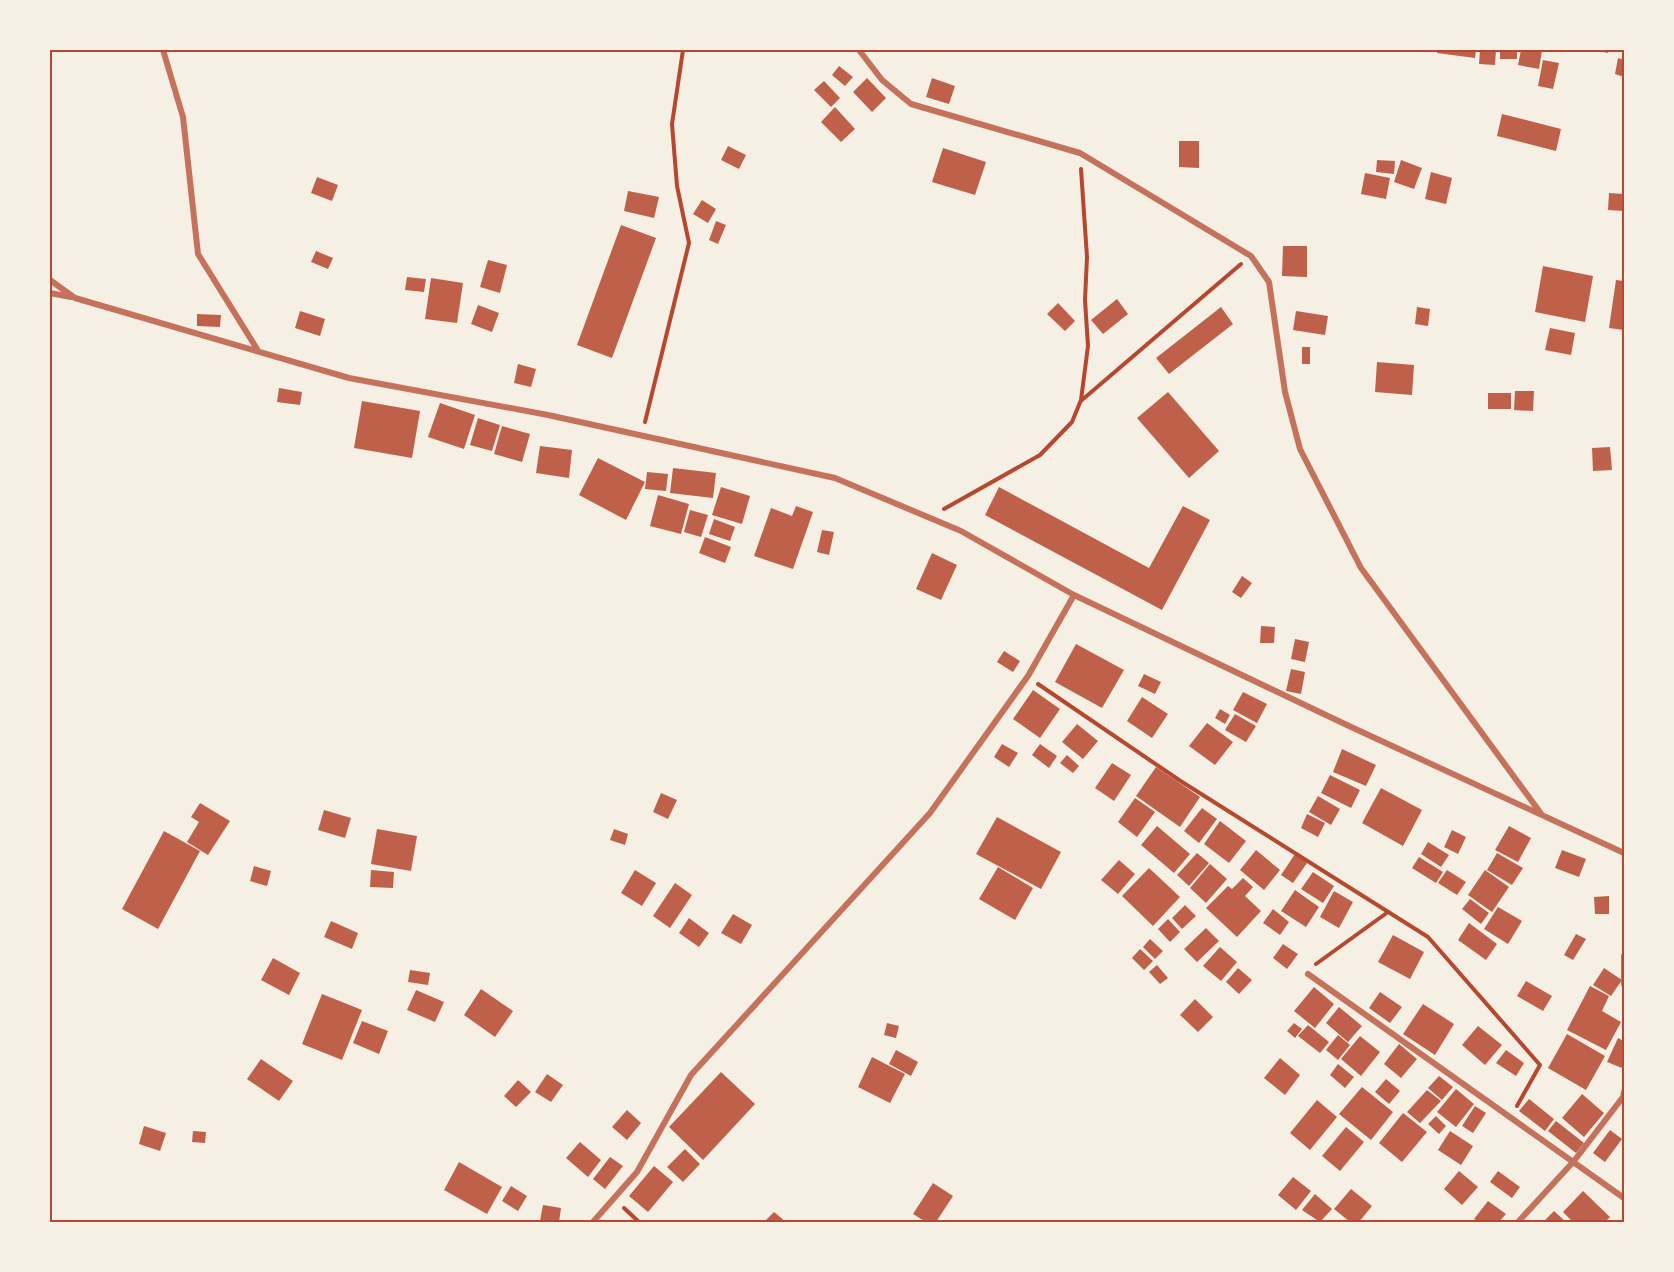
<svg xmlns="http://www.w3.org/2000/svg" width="1674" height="1272" viewBox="0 0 1674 1272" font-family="Karla,sans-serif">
	<rect width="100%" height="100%" fill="#f6efe4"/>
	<path fill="#bf614a" d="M1437,50h39l-1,8 -38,-5z
		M1480,50h16l-1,15 -16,-1z
		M1500,50h17v9h-17z
		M1521,50h21l-3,19 -21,-4z
		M1594,50h15l-1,3z
		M1618,58l6,2v17l-9,-3z
		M1543,60l16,3 -6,26 -15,-3z
		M839,66l14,11 -8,9 -13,-11z
		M867,78l19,20 -14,14 -19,-20z
		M932,78l23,8 -6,18 -23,-7z
		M824,81l16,17 -9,9 -17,-17z
		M835,107l20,22 -14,13 -20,-20z
		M1502,114l59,15 -5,22 -59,-15z
		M1179,141h20v27l-20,-1z
		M728,146l18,9 -7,14 -18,-9z
		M943,148l43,14 -11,33 -43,-13z
		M1377,160l18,1 -1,13 -18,-2z
		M1401,160l21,8 -8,21 -20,-7z
		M1431,172l21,6 -6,26 -21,-5z
		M1365,173l25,5 -4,21 -25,-5z
		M317,177l21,8 -6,16 -21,-8z
		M628,191l31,6 -5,21 -30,-7z
		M1609,193l15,1v17l-16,-1z
		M702,200l14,9 -8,14 -15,-9z
		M716,221l10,4 -8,19 -9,-4z
		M621,225l35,13 -44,120 -35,-13z
		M1283,246h24v31l-25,-1z
		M316,251l17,7 -5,11 -17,-7z
		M488,260l19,5 -7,28 -20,-6z
		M1543,266l50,10 -8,46 -50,-10z
		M407,277l19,2 -2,13 -19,-2z
		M431,278l32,5 -6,40 -32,-4z
		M1616,280l8,1v49l-15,-2z
		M1117,299l11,15 -25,20 -12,-14z
		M1058,303l17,18 -10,10 -18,-17z
		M478,305l21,8 -7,19 -21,-8z
		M1221,307l12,17 -64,50 -13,-16z
		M1417,307l13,2 -2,17 -13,-2z
		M300,311l25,8 -5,17 -25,-8z
		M1296,311l32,5 -3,19 -32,-5z
		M197,314l24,1 -1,12 -23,-1z
		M1550,328l25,5 -4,22 -26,-5z
		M1302,347h8v17h-8z
		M1377,362l37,3 -2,30 -37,-3z
		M518,364l18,5 -5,18 -17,-4z
		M279,388l23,4 -2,13 -23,-3z
		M1515,391h19l-1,20 -19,-1z
		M1168,392l51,59 -30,27 -52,-60z
		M1488,393h23v16h-23z
		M362,401l58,10 -8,47 -58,-10z
		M440,403l35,12 -11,34 -36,-12z
		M478,418l22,7 -8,26 -22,-6z
		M502,426l28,8 -8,28 -28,-8z
		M540,446l32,4 -3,28 -33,-5z
		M1610,447l2,23 -19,1 -1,-23z
		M598,458l47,24 -19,38 -47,-25z
		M673,468l43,5 -3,25 -43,-5z
		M647,472l21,2 -2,17 -21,-2z
		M721,487l29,9 -8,28 -30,-9z
		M999,487l150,81 34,-62 27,14 -48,90 -177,-95z
		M658,495l31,9 -8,30 -31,-8z
		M796,506l17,6 -20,57 -39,-13 17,-48 21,8z
		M690,510l18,5 -7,22 -17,-5z
		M714,519l21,8 -5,14 -21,-7z
		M822,530l12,2 -5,23 -12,-3z
		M705,537l26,10 -6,16 -26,-10z
		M932,553l25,12 -16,35 -25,-11z
		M1242,576l10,7 -11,15 -9,-6z
		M1261,626l14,1 -1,16h-14z
		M1295,639l14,3 -4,20 -14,-3z
		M1076,644l48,26 -22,38 -47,-26z
		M1004,651l16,10 -7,11 -16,-10z
		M1291,669l14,3 -4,22 -15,-3z
		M1144,674l17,8 -6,12 -17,-8z
		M1033,690l27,19 -20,29 -27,-19z
		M1243,692l24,12 -10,19 -24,-13z
		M1142,697l26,17 -16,24 -25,-17z
		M1220,709l10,6 -5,9 -10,-6z
		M1235,714l21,12 -10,16 -21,-12z
		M1207,723l26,19 -18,23 -26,-19z
		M1077,724l21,17 -15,18 -21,-17z
		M1002,744l16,9 -9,14 -15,-10z
		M1040,744l17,12 -8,12 -17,-13z
		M1342,749l34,16 -10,21 -33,-14z
		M1067,755l12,11 -6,7 -13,-10z
		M1112,763l19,12 -17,26 -19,-13z
		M1156,767l44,30 -20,30 -44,-31z
		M1330,775l30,15 -9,18 -30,-15z
		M1381,788l41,22 -19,36 -41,-23z
		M661,793l16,7 -9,19 -15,-7z
		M1318,796l22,13 -9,16 -22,-13z
		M1135,798l20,14 -18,25 -19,-15z
		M200,803l30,18 -22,34 -21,-13 12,-20 -8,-5z
		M1202,808l15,11 -18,24 -15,-12z
		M324,810l27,8 -6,20 -27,-8z
		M1307,814l18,9 -7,14 -17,-9z
		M997,817l64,35 -20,37 -65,-35z
		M1220,821l26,20 -17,22 -25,-19z
		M1157,826l33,28 -16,19 -33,-28z
		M1509,826l22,12 -13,24 -23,-12z
		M377,829l40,7 -6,35 -40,-7z
		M614,829l14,5 -3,11 -15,-5z
		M1452,830l14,7 -8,17 -14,-7z
		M164,831l36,20 -42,78 -36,-20z
		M1428,842l21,13 -8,12 -20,-13z
		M1256,850l24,20 -16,20 -24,-20z
		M1562,850l24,9 -7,18 -24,-9z
		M1197,853l12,10 -20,23 -12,-11z
		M1497,853l26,15 -11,17 -25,-15z
		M1295,854l12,9 -14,20 -12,-8z
		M1419,857l24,15 -7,11 -24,-15z
		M1119,860l16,14 -17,20 -17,-14z
		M1210,864l17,15 -21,24 -16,-15z
		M254,866l17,5 -4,15 -17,-5z
		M998,867l35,21 -18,32 -36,-21z
		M1149,868l31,29 -27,29 -31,-30z
		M371,870l23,2 -1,16 -23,-1z
		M635,870l21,13 -14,23 -21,-13z
		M1447,870l19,12 -9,13 -19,-12z
		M1485,870l24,17 -17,25 -24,-17z
		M1313,872l21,14 -11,17 -22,-14z
		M1243,878l10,9 -8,9 16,15 -24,26 -31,-29 22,-22 4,3z
		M675,883l17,12 -22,33 -17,-12z
		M1295,890l24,17 -13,20 -25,-16z
		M1334,891l19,11 -14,26 -19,-11z
		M1609,896v18h-14l-1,-17z
		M1470,899l19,14 -8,11 -19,-15z
		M1185,905l11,11 -14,13 -10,-11z
		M1498,907l24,14 -14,23 -24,-15z
		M1273,909l16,13 -9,13 -17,-12z
		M733,914l19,11 -11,19 -20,-11z
		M689,918l20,15 -10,14 -20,-14z
		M1168,919l12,13 -10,10 -12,-13z
		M331,921l27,12 -6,16 -28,-12z
		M1469,923l28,21 -11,16 -28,-20z
		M1206,928l13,13 -22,21 -13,-13z
		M1576,934l10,5 -13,21 -9,-5z
		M1393,935l31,17 -14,27 -32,-17z
		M1150,939l13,12 -8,8 -12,-12z
		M1283,944l15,10 -11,15 -14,-11z
		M1220,947l17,15 -16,19 -18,-15z
		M1140,949l13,12 -9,9 -12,-12z
		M273,958l27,15 -11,22 -28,-15z
		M1157,965l11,13 -8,6 -11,-12z
		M1238,968l14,12 -13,14 -13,-12z
		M1604,968l18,12 -11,16 -18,-11z
		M410,970l20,3 -2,12 -20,-3z
		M1526,981l26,15 -9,15 -26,-15z
		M1590,986l19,10 -7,15 19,11 -15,28 -39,-20z
		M1314,987l20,17 -19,24 -21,-17z
		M481,989l32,22 -18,26 -31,-22z
		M416,990l28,12 -9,20 -28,-12z
		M1380,992l22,15 -12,16 -21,-15z
		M322,994l40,16 -20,50 -40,-16z
		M1195,999l18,18 -15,15 -18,-17z
		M1423,1004l31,20 -19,31 -32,-21z
		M1339,1007l23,19 -14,16 -22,-19z
		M362,1021l26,10 -9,23 -26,-11z
		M887,1023l12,3 -3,12 -12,-3z
		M1294,1023l8,6 -7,9 -8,-7z
		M1308,1025l21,17 -9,11 -22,-17z
		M1478,1026l24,19 -17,20 -23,-20z
		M1567,1034l38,22 -19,34 -38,-22z
		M1338,1035l12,10 -12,15 -12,-10z
		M1360,1036l20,16 -19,24 -20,-17z
		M1618,1038l6,3 -2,27 -15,-6z
		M1399,1044l18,15 -16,19 -17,-14z
		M896,1050l22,12 -7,14 -22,-12z
		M1506,1050l18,13 -8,13 -20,-13z
		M872,1057l33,17 -15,29 -32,-16z
		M1280,1058l20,17 -15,20 -21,-17z
		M261,1059l32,22 -14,20 -32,-22z
		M1338,1064l16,13 -9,11 -15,-13z
		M721,1072l34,32 -52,56 -34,-33z
		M547,1074l16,11 -12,17 -16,-10z
		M1439,1076l14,11 -11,13 -14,-12z
		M1386,1079l14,12 -11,13 -14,-12z
		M518,1080l13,12 -15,15 -12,-11z
		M1362,1087l31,25 -22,28 -32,-26z
		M1456,1089l18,15 -18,23 -19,-15z
		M1427,1090l14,11 -21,22 -13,-11z
		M1582,1094l22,19 -20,24 -22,-19z
		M1529,1099l25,20 -9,12 -26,-20z
		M1317,1100l20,17 -27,33 -20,-17z
		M1475,1106l11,7 -13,20 -11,-7z
		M627,1110l14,13 -14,17 -15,-13z
		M1403,1113l24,19 -25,30 -23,-19z
		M1436,1116l10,10 -7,8 -11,-10z
		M1556,1121l28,22 -8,10 -28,-22z
		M144,1126l22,7 -6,18 -21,-7z
		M1346,1127l18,15 -24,29 -18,-15z
		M1610,1130l12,9 -17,23 -12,-9z
		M193,1131l13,1 -1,11 -13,-1z
		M1450,1131l23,15 -12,19 -23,-15z
		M580,1142l21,18 -13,17 -22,-19z
		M685,1149l15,15 -17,18 -16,-15z
		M610,1157l13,9 -18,23 -12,-10z
		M459,1162l43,25 -15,27 -43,-24z
		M654,1166l19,16 -25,30 -19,-16z
		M1459,1171l19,16 -16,18 -18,-16z
		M1498,1171l22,16 -8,11 -22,-16z
		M1293,1177l18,14 -15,19 -18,-15z
		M933,1183l20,13 -17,26h-10l-13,-8z
		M511,1186l16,10 -9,15 -16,-10z
		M1351,1189l21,17 -13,16h-9l-16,-13z
		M1583,1191l27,26 -5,5h-32l-10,-10z
		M1315,1194l17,15 -12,13 -18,-12z
		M1488,1201l18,13 -7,8h-20l-5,-3z
		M543,1205l18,3 -2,14 -19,-1z
		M1554,1211l12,11h-23z
		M774,1212l12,10h-22z"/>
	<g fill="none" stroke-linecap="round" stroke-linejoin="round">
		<path stroke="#b5482f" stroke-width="4" d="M1082,400l159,-136
			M645,422l44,-179 -12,-57 -5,-62 11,-74
			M944,509l96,-54 32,-33 9,-22 7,-54 -3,-46 2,-43 -6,-88
			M1038,684l141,96 249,157 112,128 -23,41
			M1316,964l72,-52
			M624,1208l15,14"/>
		<path stroke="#c5725c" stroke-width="6" d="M163,50l20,67 15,137 59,95
			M859,50l23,30 29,24 169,49 171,103 18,26 16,110 15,57 61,119 181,247
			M50,280l25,18 274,80 199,37 287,63 126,53 113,64 275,131 275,127
			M50,293l21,4
			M1624,956v28
			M1308,974l316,224
			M593,1222l44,-50 54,-97 239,-262 98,-137 46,-81
			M1518,1222l56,-61 49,-64 1,-5"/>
	</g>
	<rect width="1674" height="1272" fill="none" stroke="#f6efe4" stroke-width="102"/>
	<rect x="51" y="51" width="1572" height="1170" fill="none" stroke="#b5482f" stroke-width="2"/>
</svg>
